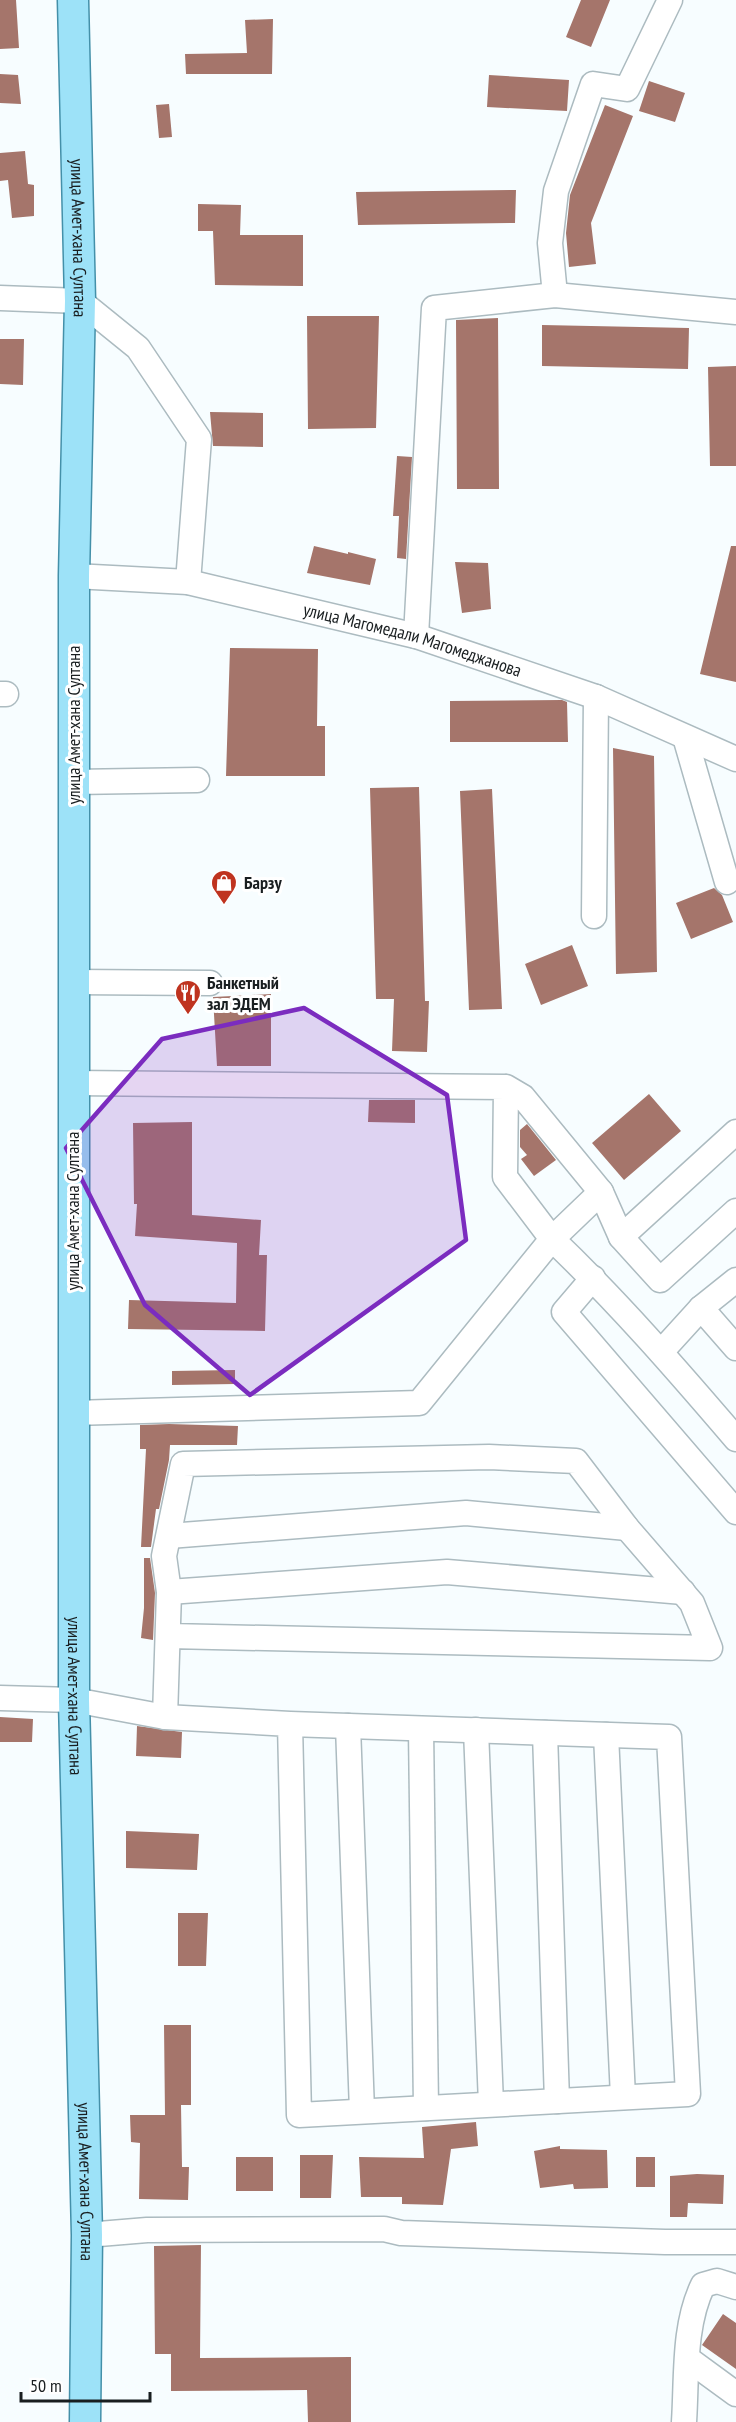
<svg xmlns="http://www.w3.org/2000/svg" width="736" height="2422" viewBox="0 0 736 2422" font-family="'PT Sans Narrow',sans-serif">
	<rect width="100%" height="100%" fill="#f7fdff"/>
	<path fill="#a5756b" d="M0,0h16l3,48 -19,1z
		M581,0h29l-19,47 -25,-10z
		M273,19l-1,55h-86l-1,-20 62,-1 -2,-33z
		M0,74l18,1 3,29 -21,-1z
		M489,75l80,5 -2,31 -80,-4z
		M649,81l36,12 -10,29 -36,-11z
		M169,104l3,33 -13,1 -3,-33z
		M605,105l28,11 -42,107 5,41 -27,3 -3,-34 4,-38z
		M25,151l3,33 6,1v31l-22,2 -4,-38 -8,1v-28z
		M516,190l-1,33 -157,2 -2,-33z
		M198,204l43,1 -1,30h63v51l-88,-1 -2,-54h-15z
		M307,316h72l-3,112 -68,1z
		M498,318l1,171h-42l-1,-169z
		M542,325l147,3 -1,41 -146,-3z
		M0,339h24l-1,46 -23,-1z
		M736,366v100h-26l-2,-99z
		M210,412l53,1v34l-50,-1z
		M397,456l15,1 -6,102 -9,-1 2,-42h-6z
		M314,546l34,8v-2l28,7 -6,26 -63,-12z
		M731,546h5v136l-36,-8z
		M455,562l33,1 3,46 -29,4z
		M230,648l88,1 -1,77h8v50h-99z
		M562,700l5,2 1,40h-118v-41z
		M613,748l41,8 3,216 -41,2z
		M419,787l6,214h4l-2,51 -35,-1 2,-52h-18l-6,-211z
		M492,789l10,220 -33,1 -9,-219z
		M714,888l8,7 11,27 -42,17 -15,-36z
		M572,945l16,41 -47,19 -16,-41z
		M271,994v72h-54l-4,-69z
		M649,1094l32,37 -57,49 -32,-37z
		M369,1100h46v23l-47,-1z
		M192,1122v93l69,5 -2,35h8l-2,76 -137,-2 1,-29 107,3 1,-60 -102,-7 2,-32h-3l-1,-81z
		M527,1124l29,36 -22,16 -13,-17 6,-4 -7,-8v-17z
		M235,1370v14l-63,1v-14z
		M169,1424l69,2 -1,19h-67l-1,15 -10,49h-3l-5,38h-10l5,-98h-6v-24z
		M144,1558h6l5,35 -2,47 -12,-2 3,-30z
		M0,1717l33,2 -1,23h-32z
		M137,1726l45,6 -1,26 -45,-2z
		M126,1831l73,3 -2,36 -71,-2z
		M178,1913h30l-2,53h-28z
		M164,2025h27v80h-10l1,62h7l-1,33 -49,-1 1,-56 -9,-1 -1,-27h35z
		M476,2122l2,24 -27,3 -8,56 -41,-1v-7h-41l-2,-40 65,1 -2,-31z
		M560,2146v3l47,1 1,38 -34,1 -1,-5 -33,4 -6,-37z
		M300,2155h33l-2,43h-31z
		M236,2157h37v34h-37z
		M636,2157h19v30h-19z
		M697,2174l27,1 -1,29 -35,-1 -1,14h-17v-41z
		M201,2245l-1,113 151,-1v65h-43l-1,-32 -136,1v-37h-16l-1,-108z
		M723,2314l13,9v46l-34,-24z"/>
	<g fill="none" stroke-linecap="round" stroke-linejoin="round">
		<defs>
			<g id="minor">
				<path d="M555,295l-5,-52 6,-52 37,-107 34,5 43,-89"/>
				<path d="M0,298l80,3 58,47 61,91 -11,143"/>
				<path id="s1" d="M74,576l114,6 228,54 180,61 140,62"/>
				<path d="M416,636l18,-328 121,-13 181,17"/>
				<path d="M0,694h6"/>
				<path d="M685,737l42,145"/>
				<path d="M74,782l123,-2"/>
				<path d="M594,916l2,-219"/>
				<path d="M73,982l137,1"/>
				<path d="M73,1083l433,4 -1,90 47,62 49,-47 -78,-95 -17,-10"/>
				<path d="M601,1192l20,45 39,43 76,-69"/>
				<path d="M621,1237l115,-105"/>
				<path d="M593,1278l-29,34 172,200"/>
				<path d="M701,1308l35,40"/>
				<path d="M661,1352l40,-44 35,-28"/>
				<path d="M73,1413l346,-10 133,-164c66,63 125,131 184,200"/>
				<path d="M169,1536l297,-23 161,15"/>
				<path d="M169,1592l278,-20 236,20"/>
				<path d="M0,1698l74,2 91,17 125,7 379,13 19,357 -389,21 -9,-391"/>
				<path d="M165,1717l4,-125 -5,-36 19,-92 306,-7 87,4 51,67 65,75 18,45 -540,-12"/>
				<path d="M348,1726l14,385"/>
				<path d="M421,1729l5,379"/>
				<path d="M476,1730l15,374"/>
				<path d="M545,1733l12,368"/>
				<path d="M606,1735l17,362"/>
				<path d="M87,2235l60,-5 237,-1 17,4 264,9h71"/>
				<path d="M688,2359l48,35"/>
				<path d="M684,2422c3,-45 -1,-96 19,-137l14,-4 19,6"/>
			</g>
			<g id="major">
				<path id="s2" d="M73,0l7,301 -6,275v1124l13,535 -2,187"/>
			</g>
		</defs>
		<use href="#minor" stroke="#acbbc0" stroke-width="27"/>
		<use href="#major" stroke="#4490a9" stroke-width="33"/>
		<use href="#minor" stroke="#fff" stroke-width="24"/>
		<use href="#major" stroke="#9de2f8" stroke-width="30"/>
	</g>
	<path fill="#7b2cbf" fill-opacity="0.2" stroke="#7b2cbf" stroke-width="4.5" stroke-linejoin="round" d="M304,1008l143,87 19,145 -216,155 -105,-90 -79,-157 96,-109z"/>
	<defs>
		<symbol id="shop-pin" viewBox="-11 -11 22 30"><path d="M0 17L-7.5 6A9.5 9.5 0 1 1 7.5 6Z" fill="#bf331f" stroke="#fff"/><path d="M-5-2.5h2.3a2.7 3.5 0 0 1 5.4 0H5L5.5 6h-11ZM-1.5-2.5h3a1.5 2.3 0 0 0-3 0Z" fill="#fff"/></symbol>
		<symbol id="restaurant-pin" viewBox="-11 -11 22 30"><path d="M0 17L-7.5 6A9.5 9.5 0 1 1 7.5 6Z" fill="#bf331f" stroke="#fff"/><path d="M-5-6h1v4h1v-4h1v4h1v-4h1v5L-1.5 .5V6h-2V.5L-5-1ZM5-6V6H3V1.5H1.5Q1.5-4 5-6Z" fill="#fff"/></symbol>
	</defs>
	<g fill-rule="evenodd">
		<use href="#shop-pin" x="209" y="868" width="30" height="40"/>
		<use href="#restaurant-pin" x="173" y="978" width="30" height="40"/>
	</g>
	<g text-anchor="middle" stroke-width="6" stroke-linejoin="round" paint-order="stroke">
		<g font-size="18" fill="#191e20" stroke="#fff">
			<text dy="6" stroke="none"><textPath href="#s2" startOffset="238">улица Амет-хана Султана</textPath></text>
			<text dy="6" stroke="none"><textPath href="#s1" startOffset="346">улица Магомедали Магомеджановa</textPath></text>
			<text transform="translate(74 725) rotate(-90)" y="6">улица Амет-хана Султана</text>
			<text transform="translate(73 1211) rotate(-90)" y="6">улица Амет-хана Султана</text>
			<text dy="6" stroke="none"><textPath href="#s2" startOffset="1696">улица Амет-хана Султана</textPath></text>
			<text dy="6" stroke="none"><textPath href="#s2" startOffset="2182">улица Амет-хана Султана</textPath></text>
		</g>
		<g font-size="18" font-weight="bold" fill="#191e20" stroke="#fff" text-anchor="start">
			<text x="244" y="889">Барзу</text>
			<text x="207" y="989">Банкетный<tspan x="207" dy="21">зал ЭДЕМ</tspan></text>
		</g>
	</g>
	<path d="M21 2392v9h129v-9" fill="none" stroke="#191e20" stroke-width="3"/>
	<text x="30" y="2392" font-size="18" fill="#191e20" stroke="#ffffff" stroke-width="4.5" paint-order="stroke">50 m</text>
</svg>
